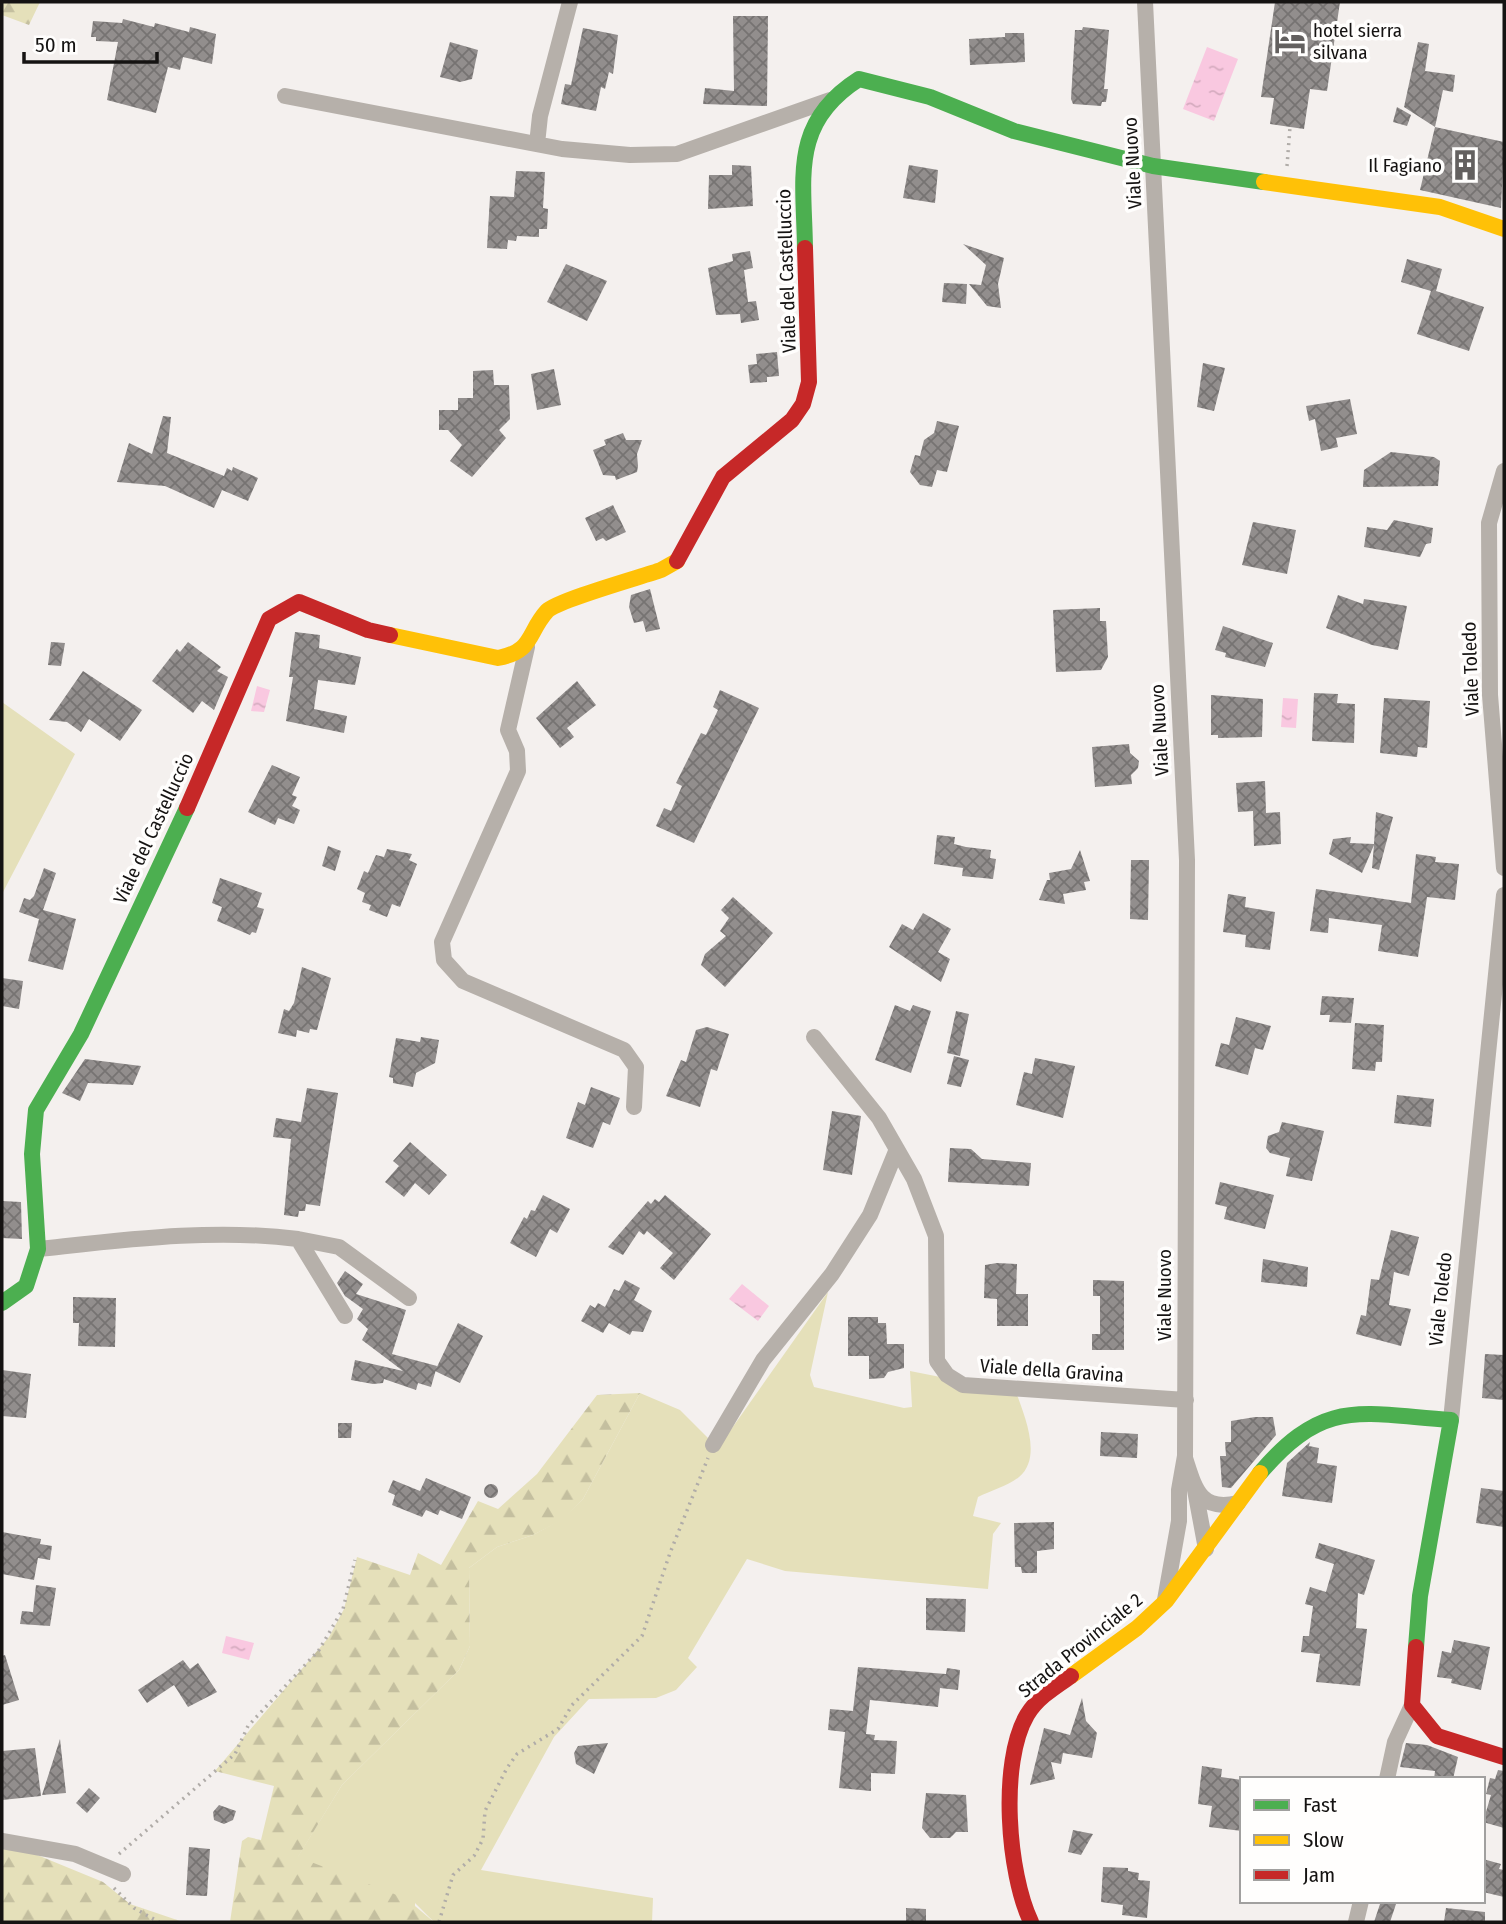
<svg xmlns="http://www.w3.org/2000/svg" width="1506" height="1924" viewBox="0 0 1506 1924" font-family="'Fira Sans Condensed',sans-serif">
	<defs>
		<pattern id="forest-firs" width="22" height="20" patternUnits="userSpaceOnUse" patternTransform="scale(1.75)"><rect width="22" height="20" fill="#e5e0ba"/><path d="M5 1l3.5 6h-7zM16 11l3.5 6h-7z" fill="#c4bf9f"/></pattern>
		<pattern id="water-ripples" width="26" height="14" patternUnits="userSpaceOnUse" patternTransform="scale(1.75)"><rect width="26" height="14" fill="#f9c8e0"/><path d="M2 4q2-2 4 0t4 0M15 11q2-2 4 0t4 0" fill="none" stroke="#d5abbf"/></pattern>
		<pattern id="building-cross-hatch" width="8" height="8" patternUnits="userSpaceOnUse" patternTransform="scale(1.75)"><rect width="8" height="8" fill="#928e8d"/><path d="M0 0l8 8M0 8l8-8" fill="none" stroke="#767372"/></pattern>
	</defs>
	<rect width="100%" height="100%" fill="#f4f0ee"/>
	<path fill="#e5e0ba" d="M2,702l73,52 -73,140z
		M828,1292l-18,83 4,12 90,21 8,-1 -2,-36 106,21c8,23 27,65 3,85 -11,9 -29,14 -41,20l-5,19 28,7 -8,11 -5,55 -203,-18 -38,-12 -59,99 9,9 -21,23 -20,8 -67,1 -35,38 -73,133 172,28 -1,24h3h-221l-19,-19 -118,-45 45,-73 117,-115 11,-24 -1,-78 28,-21 36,-12 31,-17 19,-19 57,-106 40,17 38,38z"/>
	<path fill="url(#forest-firs)" d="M2,2h38l-11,23 -27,-10z
		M640,1393l-57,106 -19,20 -31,16 -36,12 -28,21 1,78 -11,24 -117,115 -44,72 117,45v4l19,16h-204l12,-81 6,-4 13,3 13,-54 -59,-15 114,-134 15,-28 13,-52 53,18 8,-22 23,12 37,-64 20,8 39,-35 60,-79z
		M2,1845l28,7 73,30 27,22 53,18h-181z"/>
	<path fill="url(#water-ripples)" d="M1207,47l31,12 -24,62 -31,-12z
		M257,686l13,4 -6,22 -13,-1z
		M1283,698l15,1 -2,29 -15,-1z
		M742,1284l27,22 -11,15 -29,-22z
		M226,1636l28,7 -5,17 -27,-7z"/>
	<path fill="url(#building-cross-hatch)" d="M1275,2h65l-13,89 -17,-2 -6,40 -34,-5 4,-26 -13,-1z
		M733,16h35l-1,90 -64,-2 2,-16 29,3z
		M123,19l31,8 1,-4 34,9 1,-5 26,7 -4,30 -29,-7 -3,13 -12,-3 -12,46 -49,-13 11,-58 -22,-1v-4h-5l2,-16 29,2z
		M1083,27l26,3 -5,59h4l-2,13h-4l-1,4 -28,-2 -2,-5 4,-69h7z
		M583,28l35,7 -5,39 -4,-2 -4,17 -4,-2 -5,24 -35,-7 4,-20 6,1z
		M1005,33h19l1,29 -55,3 -1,-26 36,-2z
		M450,42l28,8 -6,29 -12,3 -20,-5z
		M1418,42l11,2 -4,27 30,4 -2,17 -10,-2 -8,37 69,15 -3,66 -81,-18 15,-63 -31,-20z
		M1397,107l14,8 -4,11 -14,-4z
		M732,165l19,1 2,40 -45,3 1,-34h23z
		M909,165l29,5 -3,33 -32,-5z
		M516,171l29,1 -2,36 5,1 -1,20h-8v8l-22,-1 -1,5 -8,-1 -1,9 -20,-1 3,-52 24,1z
		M963,244l41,14 -6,26 3,24 -14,-2 -18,-22 12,1 5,-20z
		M750,251l3,17 -9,2 4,32 8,-1 3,19 -18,3 -1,-9 -24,1 -8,-47 25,-7 -1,-7z
		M1407,259l35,10 -6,22 48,16 -15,44 -52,-17 14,-43 -30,-9z
		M566,264l41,17 -20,40 -40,-19z
		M944,283l23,1 -1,20 -24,-2z
		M777,352l2,24 -12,1v5l-17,1 -2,-18 9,-1 -1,-10z
		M1203,363l22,5 -11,43 -17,-4z
		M554,369l7,36 -24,5 -6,-36z
		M493,370l1,15h15l1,34 -11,11 7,8 -34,39 -22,-16 12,-16 -14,-15h-9v-20h19v-12h15v-27z
		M1350,399l7,35 -21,4 2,9 -17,4 -6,-32 -6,2 -3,-15z
		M163,416l8,1 -4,36 57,23 3,-8 5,3 1,-4 25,11 -10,23 -26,-11 -8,18 -49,-22 -48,-4 12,-39 23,11z
		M937,421l22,5 -12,46 -10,-2 -5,17 -12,-2 -10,-13 5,-17 5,1 4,-16 10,-7z
		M623,433l3,7h16l-5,14 1,12 -1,6 -21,8 -1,-4 -12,-1 -10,-25 13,-5 -2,-5z
		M1391,452l43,5 6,4 -2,25 -75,1 1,-17z
		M613,505l13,27 -20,9 -3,-3 -7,3 -11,-23z
		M1394,520l39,8 -2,15 -5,1 -6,13 -56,-10 3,-20 20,3z
		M1253,522l43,8 -9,44 -45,-9z
		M650,589l10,40 -14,3 -3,-11 -9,2 -5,-16 2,-12z
		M1338,595l25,9 1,-5 43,7 -9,44 -26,-5 -46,-17z
		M1100,608v13h6l2,36 -7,13 -45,2 -3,-62z
		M1223,626l50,17 -8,24 -40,-10 1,-4 -11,-3z
		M295,632l25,3 -1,13 42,9 -6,28 -37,-5 -4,29 33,7 -3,17 -58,-12 7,-44h-4z
		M51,642l14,1 -4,23 -13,-1z
		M188,642l33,25 -4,4 11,6 -14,33 -12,-9 -9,12 -41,-32 25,-32 3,3z
		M83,671l59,39 -22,31 -31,-22 -8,13 -14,-10 -18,-2z
		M577,681l19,24 -29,23 7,9 -14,11 -24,-30z
		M720,690l39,18 -65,135 -38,-17 8,-18 7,3 11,-25 -6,-3 25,-50 5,2 12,-25 -5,-3z
		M1314,693l24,1 -1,9 18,1 -1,39 -42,-2z
		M1211,695l52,4 -1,38 -44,1v-3h-7z
		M1384,698l46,3 -3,47 -9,-1 -1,10 -37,-4z
		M1129,744l1,9 9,8 -1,7 -7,7 1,9 -37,3 -3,-40z
		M272,765l28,12 -8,18 5,2 -5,9 8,4 -6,14 -16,-6 -3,7 -27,-13z
		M1265,781l1,32 14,-1 1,32 -27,2 -1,-35 -15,1 -2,-29z
		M1376,812l17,5 -14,53 -7,-2 2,-23 -12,28 -33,-19 4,-15 18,-2 -1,6 24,1z
		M937,835l18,2 -1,7 12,3 25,3 -1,8 6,1 -3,20 -31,-3 1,-8 -29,-4z
		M328,846l13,5 -6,20 -13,-5z
		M387,849l25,5 -3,6 8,4 -17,43 -8,-3 -5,13 -18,-7 2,-5 -9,-3 3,-9 -8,-4 7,-18 4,2 8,-18 8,2z
		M1080,850l10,31 -6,1 2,8 -23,4 2,10 -26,-4 8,-20h3l-1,-7 22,-4z
		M1416,854l20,3 -1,5 24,2 -4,36 -28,-3 -9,60 -40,-6 4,-26 -53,-7 -1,15 -18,-2 6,-42 95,14z
		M1131,860h18l-1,60 -18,-1z
		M44,868l12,5 -13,37 33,9 -13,51 -35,-9 11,-42 -20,-7 5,-14 6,2 4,-4z
		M220,878l42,15 -5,14 7,2 -8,24 -4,-1 -2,3 -33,-14 5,-14 -10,-4z
		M1228,894l18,3 -1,10 30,5 -5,38 -25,-3 1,-12 -23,-3z
		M733,897l40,36 -48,54 -24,-22 4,-11 21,-18 -6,-5 9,-13 -8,-8z
		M923,913l28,16 -13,23 12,7 -9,23 -52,-35 13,-23 11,6z
		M302,967l29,11 -14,52 -7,-1 -1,4 -12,-3 -1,7 -18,-4 6,-24 5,2 5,-8z
		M2,978l21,3 -4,28 -17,-3z
		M1322,996l32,2 -3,25 -22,-1 1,-7h-10z
		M895,1005l15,6 3,-6 18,6 -20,62 -36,-13z
		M956,1011l13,3 -9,42 -13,-3z
		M1236,1017l35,9 -8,24 -8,-2 -7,27 -33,-9 6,-23 8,2z
		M1355,1023l29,2 -2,37h-6l-1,9 -23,-2z
		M707,1027l22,7 -12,37 -6,-2 -11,38 -34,-11 15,-36 5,2 10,-32z
		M421,1037l18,3 -4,23 -19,10 -3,14 -20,-4v-5l-4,-1 7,-39 24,4z
		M954,1056l15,4 -8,27 -14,-3z
		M1035,1058l40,8 -12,52 -47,-13 8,-33 8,2z
		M85,1059l56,7 -8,19 -45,-2 -8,18 -18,-8z
		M591,1087l29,11 -10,27 -7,-3 -10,26 -27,-10 12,-36 7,3z
		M307,1088l31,5 -18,113 -14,-2 -1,7h-6l-1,6 -14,-2 7,-76 -18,-2 3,-19 25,4z
		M1397,1095l37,4 -3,28 -37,-4z
		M832,1111l29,5 -9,59 -29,-5z
		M1282,1122l42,9 -12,50 -26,-5 4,-18 -20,-5 -4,-5 2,-12 11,-4z
		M410,1142l37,33 -18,20 -14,-12 -11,14 -19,-15 14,-16 -6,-5z
		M950,1148l21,1 11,10 49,4 -2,23 -81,-4z
		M1220,1182l54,13 -9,34 -41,-10 3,-12 -12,-3z
		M543,1195l27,14 -13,24 -7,-4 -14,28 -26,-14 14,-26 3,2 4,-9 4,1z
		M665,1195l46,39 -37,46 -14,-12 13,-15 -26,-22 -3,4 -5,-4 -16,24 -15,-8 40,-46 3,3 4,-5 4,3z
		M2,1201l19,1 1,37 -20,-1z
		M1391,1230l28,7 -10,39 -15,-4 -5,33 22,4 -10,37 -45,-12 5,-19 5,1 5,-37 8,1z
		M1263,1259l45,8 -1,20 -46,-5z
		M997,1263l20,1 -1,30h12v32h-31v-27l-13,-1 1,-33z
		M345,1271l18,13 -7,10 50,16 -14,44 45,12 -6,21 -13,-4 -2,7 -32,-11 -1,4 -10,1 -22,-4 4,-20 48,11 -41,-31 6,-11 -11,-10 6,-10 -18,-13 -8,-13z
		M625,1280l15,8 -6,12 18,11 -9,21 -11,-1 -2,4 -21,-12 -6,10 -22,-12 9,-16 5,3 3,-5 7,4 9,-18 5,2z
		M1093,1280l31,1v69h-32v-16h8v-38h-7z
		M73,1297l43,1 -1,49 -37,-1 1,-23h-6z
		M848,1317h30v6h8l1,21h17v24l-16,4 -4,6 -15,1v-23h-21z
		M458,1323l25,13 -23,47 -25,-12z
		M1485,1354l19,1v45l-22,-2z
		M2,1370l29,4 -5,44 -24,-2z
		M1255,1417h18l3,18 -45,53 -9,-1 -2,-31h6l-1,-14h6v-21z
		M338,1423h14l-1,15h-13z
		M1101,1432l37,2 -1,24 -37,-2z
		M1310,1442l-1,4 10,2 -2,15 20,3 -5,37 -50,-7 5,-33z
		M426,1478l45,19 -9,22 -22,-9 -2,5 -12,-5 -4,7 -30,-12 3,-10 -7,-3 5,-12 27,11z
		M484 1491a7 7 0 1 1 14 0a7 7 0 1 1-14 0Z
		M1481,1488l23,3v36l-28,-4z
		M1054,1522v27l-17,2v22h-15l-1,-6h-6l-1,-44z
		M2,1532l39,7 -1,5 12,2 -2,14 -12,-2 -4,22 -32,-6z
		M1319,1543l56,17 -11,35 -6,-2 -2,35 11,1 -7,57 -44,-4 4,-28 -19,-2 2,-16h6l4,-30 -8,-2 5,-17 16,5 8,-28 -19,-6z
		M36,1585l20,3 -6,38 -30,-2 2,-13 11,1z
		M926,1598l40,1 -1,33 -39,-2z
		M1454,1640l36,7 -9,43 -30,-7 1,-4 -15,-2 5,-26 9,2z
		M5,1655l14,45 -17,5v-49z
		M183,1660l7,9 8,-6 19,29 -29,15 -14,-22 -27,18 -9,-13z
		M858,1667l88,7 1,-6 13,2 -2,20 -18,-2 -2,19 -68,-7 -4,34 9,1 -1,5 23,1 -2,33 -24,-1v18l-32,-3 6,-56 -17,-2 2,-21 23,2z
		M1082,1698l4,23 11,12 -5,25 -29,-5 -2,11 -10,-2 4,17 -25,6 14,-57 26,7z
		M60,1739l6,54 -24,2z
		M608,1743l-14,31 -18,-10 -2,-11 4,-7z
		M1406,1743l21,2 31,12 -5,22h-19l1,-8 -35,-4z
		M35,1748l6,48 -39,4v-49z
		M1202,1766l20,3 -1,8 21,3v51l-33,-4 3,-21 -14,-2z
		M1498,1770l6,1v57l-21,-6 8,-27 -5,-1 4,-16 5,1z
		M89,1788l11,10 -13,15 -11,-10z
		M926,1793l40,2 2,37h-12l-6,6h-20l-8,-10z
		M219,1805l17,6 -3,9 -9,4 -10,-4 -1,-8z
		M1073,1830l20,4 -12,21 -13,-3z
		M189,1847l21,2 -3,47 -21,-1z
		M1483,1859l18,5 -2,5 5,1v27l-21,-5z
		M1103,1867l25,1v3l11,2 -1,7 12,1 -3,37 -25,-3 1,-10 -22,-3z
		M1381,1901h16l-7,21h-16z
		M906,1908l20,1v13h-20z
		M1446,1908l39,4v10h-41z"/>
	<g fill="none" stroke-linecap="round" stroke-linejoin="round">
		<path stroke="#b0aca8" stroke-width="3.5" stroke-dasharray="2 5" stroke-linecap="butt" d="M1287,166l3,-39
			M119,1854l116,-100 13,-28 71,-76 24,-41 12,-49
			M114,1888l20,20 25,14
			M439,1922l14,-47 21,-19 9,-17 2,-28 22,-43 10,-14 41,-25 14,-24 70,-69 28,-83 38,-95"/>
		<path stroke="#b6b0aa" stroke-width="16" d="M1145,2l42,858 -2,596 -6,34v31l-14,79
			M285,96l277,53 68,6 47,-1 153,-54
			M537,144l3,-28 30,-114
			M1504,471l-15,52 1,172 14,173
			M527,647l-19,83 9,21 1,20 -76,171 2,18 19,21 161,69 12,17 -2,40
			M814,1037l65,81 35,61 22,57 1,125 10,14 16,10 223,15
			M298,1239l41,8 70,51
			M38,1249c85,-9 174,-21 260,-10l47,77
			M1451,1420l53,-525
			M713,1445l50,-85 69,-86 38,-59 27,-66
			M1185,1458c10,31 15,54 53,45
			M1195,1490l11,59
			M1387,1779l8,-37 17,-37
			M2,1841l73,13 48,20
			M1356,1922l5,-21"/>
		<path stroke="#4caf50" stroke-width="16" d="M805,248c-1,-71 -15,-125 54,-169l71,18 84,34 139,35 111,16
			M2,1303l24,-17 12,-37 -6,-95 4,-44 45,-76 106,-226
			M1260,1473c65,-76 100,-59 191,-53l-31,176 -4,51"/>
		<path stroke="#ffc107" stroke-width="16" d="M1264,182l176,25 64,22
			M390,635l108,23c36,-7 29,-25 49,-47 11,-11 94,-34 114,-41l16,-9
			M1071,1676l66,-48 29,-27 94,-128"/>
		<path stroke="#c62828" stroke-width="16" d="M677,561l46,-84 69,-57 11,-16 6,-22 -4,-134
			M187,808l82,-189 30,-17 69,28 22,5
			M1416,1647l-4,58 25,31 67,21
			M1031,1922c-23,-48 -32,-159 -4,-207 10,-17 28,-28 44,-39"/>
	</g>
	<defs>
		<symbol id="hotel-bare" viewBox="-9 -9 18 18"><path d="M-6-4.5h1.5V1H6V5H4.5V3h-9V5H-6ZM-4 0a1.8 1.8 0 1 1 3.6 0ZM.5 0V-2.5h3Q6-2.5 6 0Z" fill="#63605f" stroke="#fffefd" stroke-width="2.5" paint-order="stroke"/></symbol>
		<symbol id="building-bare" viewBox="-9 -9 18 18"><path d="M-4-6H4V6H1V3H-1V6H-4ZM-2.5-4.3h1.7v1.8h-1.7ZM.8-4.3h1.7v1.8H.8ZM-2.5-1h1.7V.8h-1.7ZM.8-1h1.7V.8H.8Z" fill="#63605f" stroke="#fffefd" stroke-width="2.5" paint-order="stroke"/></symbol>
	</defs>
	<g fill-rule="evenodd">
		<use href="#hotel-bare" x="1268" y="19" width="44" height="44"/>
		<use href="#building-bare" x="1443" y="143" width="44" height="44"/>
	</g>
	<g text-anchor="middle" stroke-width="7" stroke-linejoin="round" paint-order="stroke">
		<g font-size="19" fill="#151312" stroke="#fffefd" text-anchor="start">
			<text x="1313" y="37">hotel sierra<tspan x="1313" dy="22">silvana</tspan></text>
			<text x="1442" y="172" text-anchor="end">Il Fagiano</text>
		</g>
		<g font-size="19" fill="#151312" stroke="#fffefd">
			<text transform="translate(1132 163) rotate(-93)" y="7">Viale Nuovo</text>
			<text transform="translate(786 271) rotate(-92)" y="7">Viale del Castelluccio</text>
			<text transform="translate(1470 669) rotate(-92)" y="7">Viale Toledo</text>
			<text transform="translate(1159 730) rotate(-93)" y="7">Viale Nuovo</text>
			<text transform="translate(153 828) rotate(-65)" y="7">Viale del Castelluccio</text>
			<text transform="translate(1164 1295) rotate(-90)" y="7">Viale Nuovo</text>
			<text transform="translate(1440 1299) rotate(-84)" y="7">Viale Toledo</text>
			<text transform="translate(1052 1370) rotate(4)" y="7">Viale della Gravina</text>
			<text transform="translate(1080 1645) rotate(-39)" y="7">Strada Provinciale 2</text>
		</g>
	</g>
	<rect width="1506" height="1924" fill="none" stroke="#151312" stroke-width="7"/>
	<rect x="1240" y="1777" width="245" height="126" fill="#fffefd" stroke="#a1a09f" stroke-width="2"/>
	<rect x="1254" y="1800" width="35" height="10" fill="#4caf50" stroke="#a1a09f" stroke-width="2"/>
	<text x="1303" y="1812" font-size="21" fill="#151312">Fast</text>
	<rect x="1254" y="1835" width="35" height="10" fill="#ffc107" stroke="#a1a09f" stroke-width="2"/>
	<text x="1303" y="1847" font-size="21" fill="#151312">Slow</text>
	<rect x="1254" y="1870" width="35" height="10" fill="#c62828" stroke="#a1a09f" stroke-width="2"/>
	<text x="1303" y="1882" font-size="21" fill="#151312">Jam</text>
	<path d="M24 52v10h133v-10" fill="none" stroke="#151312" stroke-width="3.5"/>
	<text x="35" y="52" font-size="21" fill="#151312" stroke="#fffefd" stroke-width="5" paint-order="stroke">50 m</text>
</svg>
